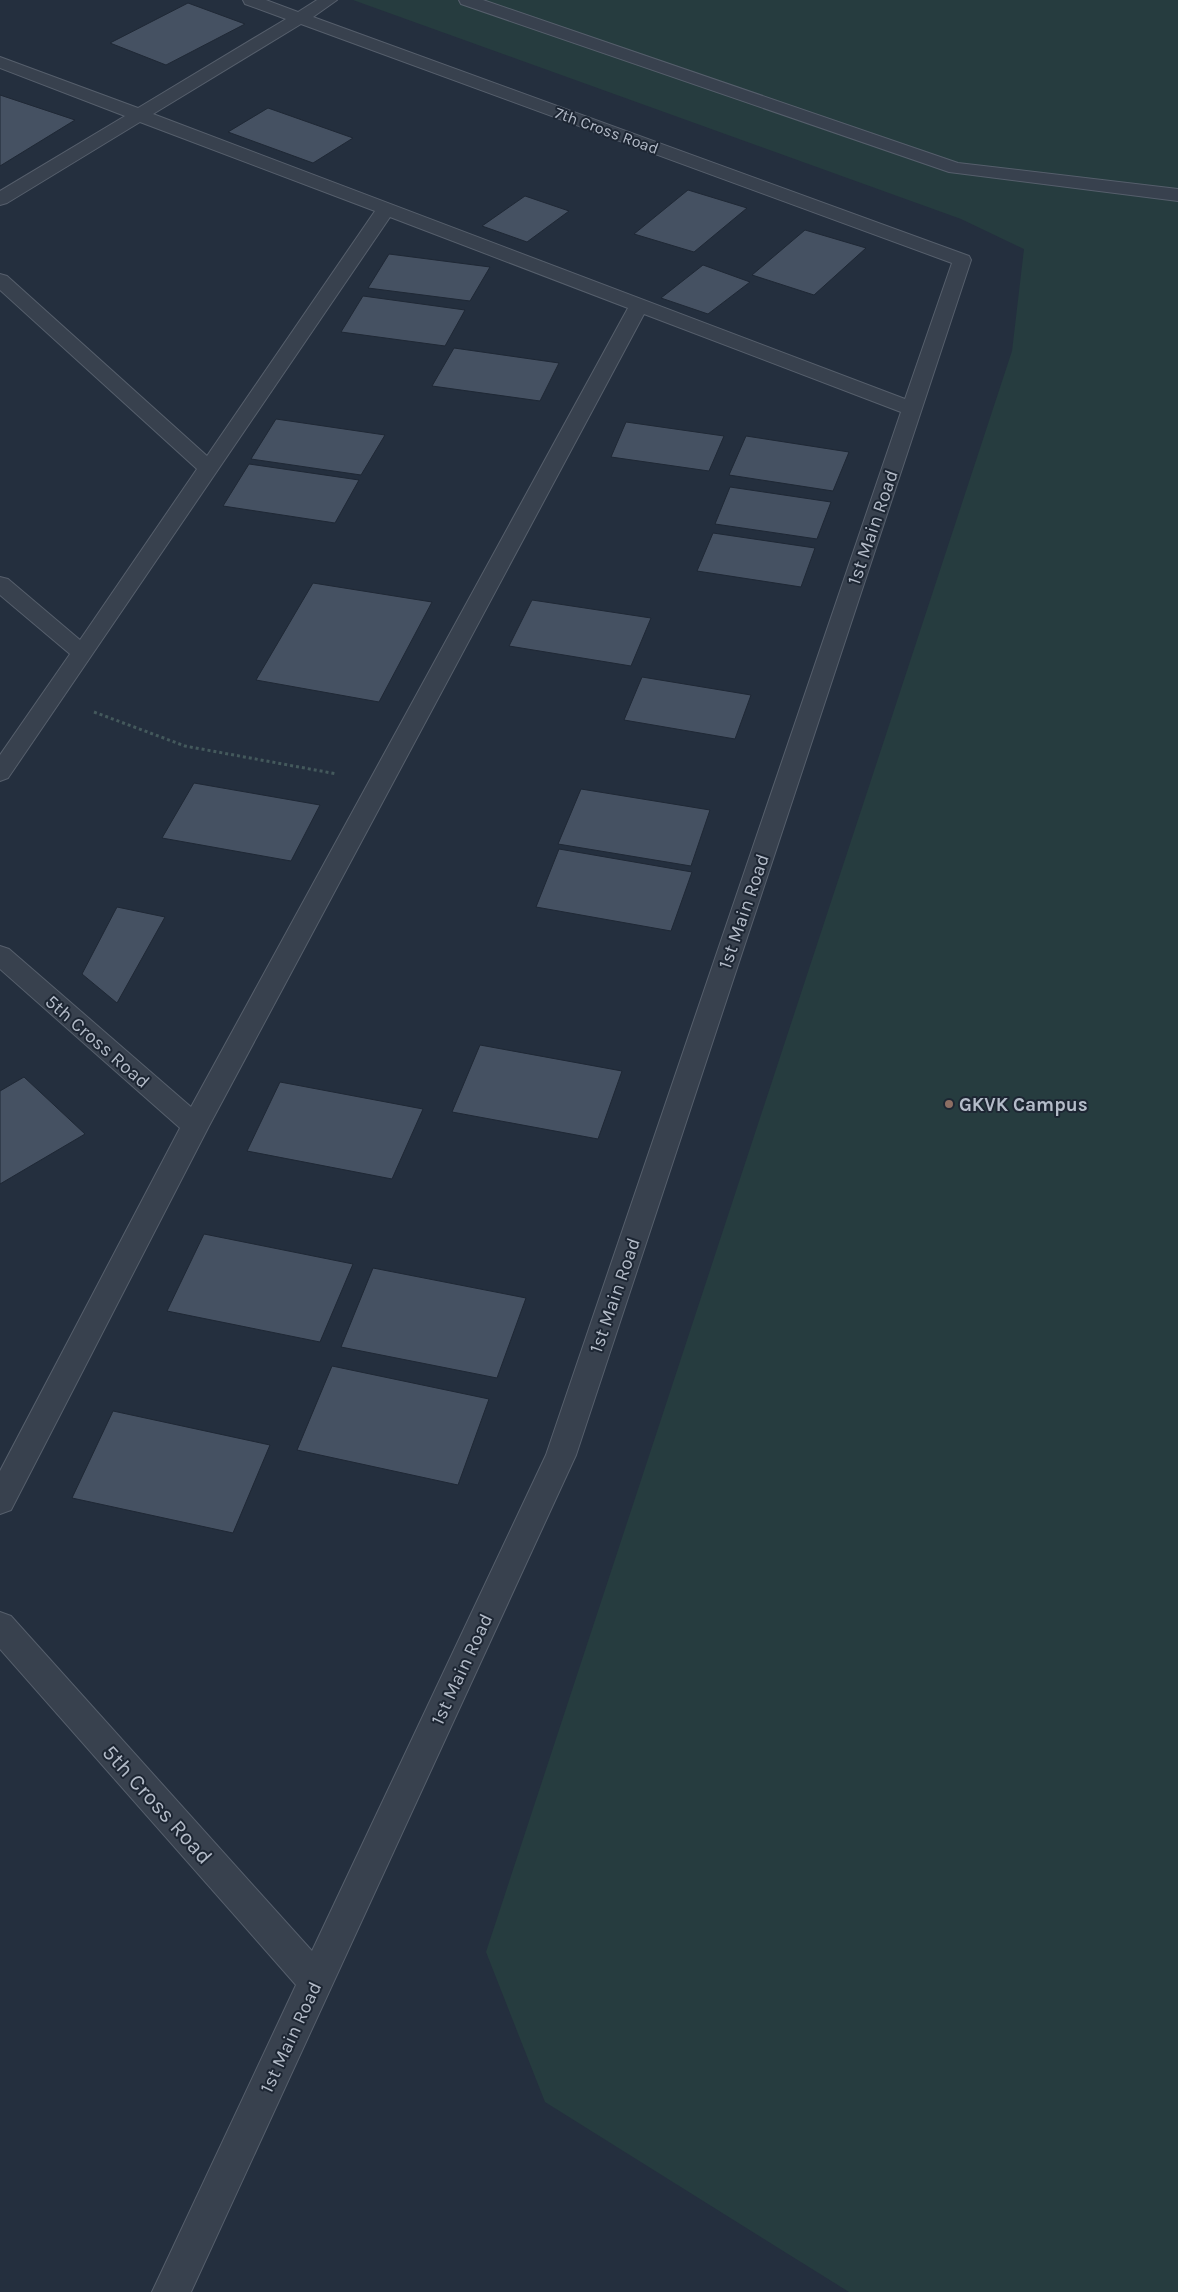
<svg xmlns="http://www.w3.org/2000/svg" width="1178" height="2292" viewBox="0 0 1178 2292" font-family="Karla,sans-serif">
	<rect width="100%" height="100%" fill="#242f3e"/>
	<path fill="#263c3f" d="M353,0h825v2292h-329l-304,-190 -59,-150 526,-1601 12,-102 -63,-30z"/>
	<path fill="#455162" stroke="#1f2835" d="M188,3l57,21 -79,41 -56,-22z
		M0,95l75,25 -75,46z
		M268,108l85,30 -40,25 -85,-31z
		M688,190l59,18 -53,44 -60,-18z
		M525,196l44,15 -42,31 -45,-16z
		M805,230l61,18 -52,47 -62,-20z
		M389,254l101,13 -20,34 -102,-13z
		M703,265l47,17 -42,32 -47,-16z
		M363,296l102,14 -20,36 -104,-14z
		M454,348l105,15 -19,38 -108,-15z
		M276,419l109,16 -24,40 -110,-16z
		M626,422l98,14 -15,35 -98,-14z
		M746,436l103,16 -16,39 -104,-16z
		M249,464l110,16 -24,43 -112,-17z
		M730,487l101,15 -14,37 -102,-15z
		M713,533l102,15 -14,39 -104,-16z
		M313,583l119,19 -53,100 -123,-22z
		M532,600l119,18 -20,48 -122,-20z
		M642,677l109,18 -16,44 -111,-19z
		M194,783l126,22 -29,56 -129,-23z
		M581,789l129,21 -19,56 -133,-22z
		M559,849l133,23 -21,59 -135,-24z
		M117,907l48,10 -48,86 -35,-29z
		M480,1045l142,26 -24,68 -146,-27z
		M24,1077l61,57 -85,50v-93z
		M280,1082l143,27 -31,70 -145,-28z
		M204,1234l149,30 -33,78 -153,-31z
		M373,1268l153,30 -29,80 -156,-31z
		M332,1366l157,33 -31,86 -161,-35z
		M113,1411l157,34 -37,88 -161,-35z"/>
	<g fill="none" stroke-linecap="round" stroke-linejoin="round">
		<defs>
			<path id="minor" d="M243,0h23l32,12 19,-12h20l-24,17 656,239 2,4 -395,1195 -385,837h-39l144,-307 -296,-336v-37l11,4 301,335 234,-496 355,-1043 -257,-98 -435,812 -198,384 -11,4v-43l180,-343 -180,-159v-23l9,3 182,158 437,-799 -238,-91 -382,561 -8,3v-26l70,-101 -70,-59v-18l8,2 72,61 117,-171 -197,-179v-16l7,2 200,180 168,-245 -235,-89 -133,81 -7,2v-14l125,-75 -125,-48v-11l138,51 148,-89 -41,-15zM301,24l651,239 -47,136 -752,-285z
				M459,0h24l475,163 220,26v12l-229,-29 -488,-168z"/>
		</defs>
		<use href="#minor" stroke="#565f6c" stroke-width="2"/>
		<path stroke="#44595c" stroke-width="3" stroke-dasharray="3 3" stroke-linecap="butt" d="M94,712l91,34 152,28"/>
		<use href="#minor" fill="#38414e" fill-rule="evenodd"/>
	</g>
	<circle fill="#8d6e63" stroke="#1d2633" stroke-width="2" cx="949" cy="1104" r="5"/>
	<g text-anchor="middle" stroke-width="4" stroke-linejoin="round" paint-order="stroke">
		<g font-size="16" fill="#b4bcc9" stroke="#1d2633">
			<text transform="translate(607 130) rotate(20)" y="6">7th Cross Road</text>
		</g>
		<g font-size="19" fill="#b4bcc9" stroke="#1d2633">
			<text transform="translate(872 527) rotate(-71)" y="7">1st Main Road</text>
			<text transform="translate(743 911) rotate(-71)" y="7">1st Main Road</text>
			<text transform="translate(98 1041) rotate(41)" y="7">5th Cross Road</text>
			<text transform="translate(614 1295) rotate(-71)" y="7">1st Main Road</text>
			<text transform="translate(461 1669) rotate(-65)" y="7">1st Main Road</text>
			<text transform="translate(290 2037) rotate(-65)" y="7">1st Main Road</text>
		</g>
		<g font-size="19" font-weight="bold" fill="#b4bcc9" stroke="#1d2633" text-anchor="start">
			<text x="959" y="1111">GKVK Campus</text>
		</g>
		<g font-size="22" fill="#b4bcc9" stroke="#1d2633">
			<text transform="translate(158 1804) rotate(48)" y="8">5th Cross Road</text>
		</g>
	</g>
</svg>
